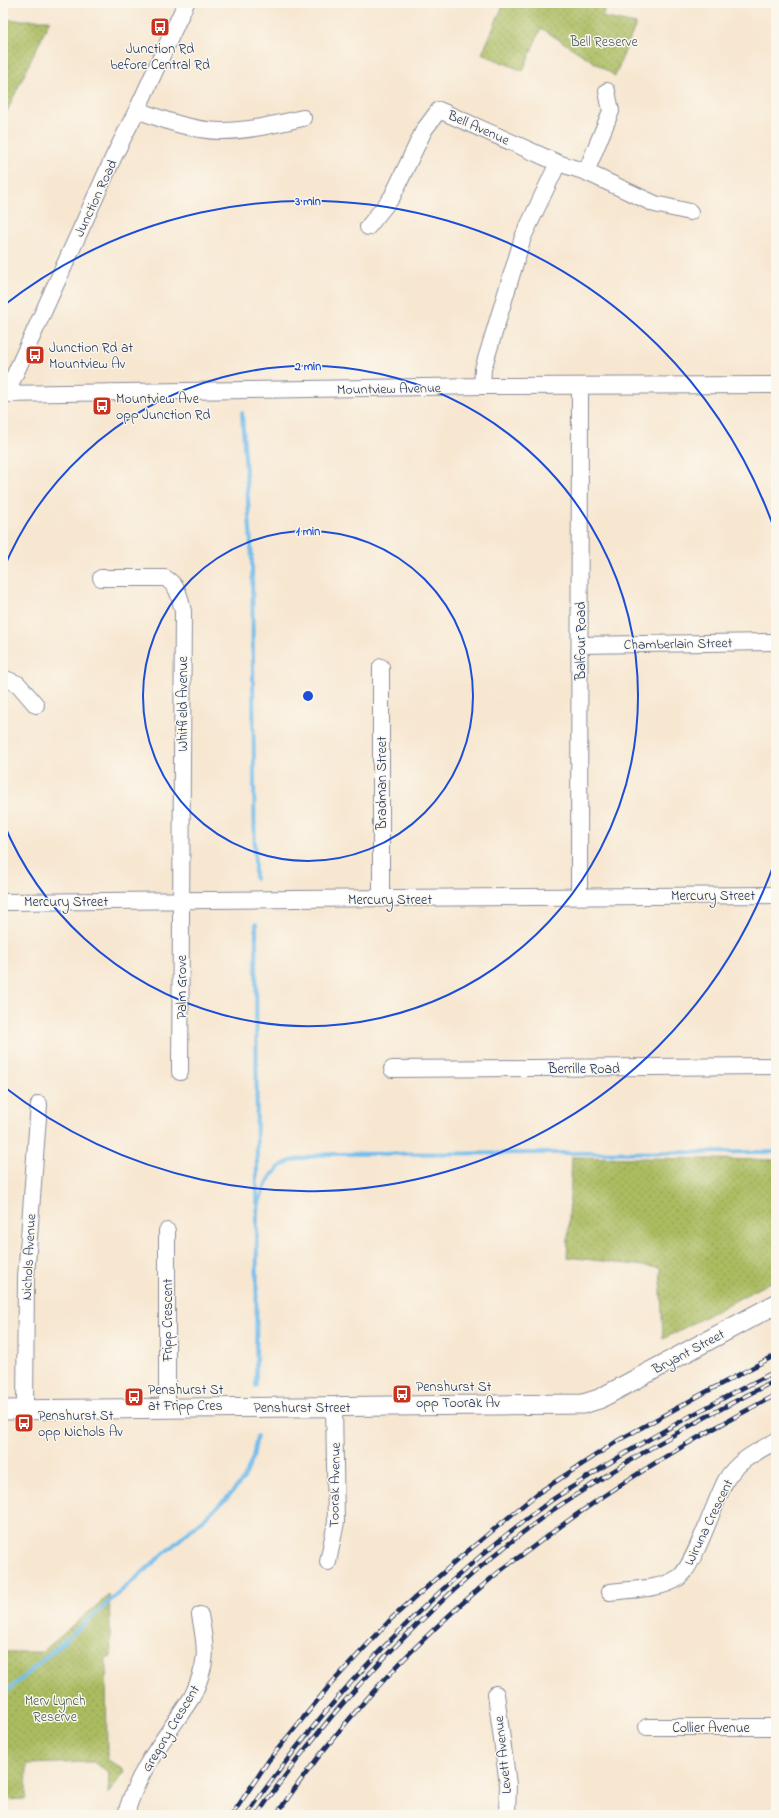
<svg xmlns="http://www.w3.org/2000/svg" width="779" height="1818" viewBox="0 0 779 1818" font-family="'Indie Flower',sans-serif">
	<defs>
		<pattern id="park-dots" width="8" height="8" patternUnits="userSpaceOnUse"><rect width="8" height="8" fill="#aabc60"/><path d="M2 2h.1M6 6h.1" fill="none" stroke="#8a9952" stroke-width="1.8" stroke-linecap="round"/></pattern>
	</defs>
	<rect width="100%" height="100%" fill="#fbf7ec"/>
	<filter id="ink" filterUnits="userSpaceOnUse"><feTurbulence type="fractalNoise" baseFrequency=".025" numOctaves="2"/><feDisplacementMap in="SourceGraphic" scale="8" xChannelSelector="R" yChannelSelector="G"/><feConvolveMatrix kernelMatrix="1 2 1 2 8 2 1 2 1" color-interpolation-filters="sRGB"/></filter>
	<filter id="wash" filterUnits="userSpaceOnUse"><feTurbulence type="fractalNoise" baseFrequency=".012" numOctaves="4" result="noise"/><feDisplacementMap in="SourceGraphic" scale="16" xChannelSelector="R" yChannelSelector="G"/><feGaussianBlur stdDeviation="0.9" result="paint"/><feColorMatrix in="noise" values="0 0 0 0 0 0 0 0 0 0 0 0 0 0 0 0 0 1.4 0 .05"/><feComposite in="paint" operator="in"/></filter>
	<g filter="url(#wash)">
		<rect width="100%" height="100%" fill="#f7e7d1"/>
		<path fill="url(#park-dots)" stroke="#62765f" d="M504,3h103l-5,14 34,7 -21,52 -74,-48 -18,43 -41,-17z
			M3,20h47l-43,91 -4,1z
			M572,1157l204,3v119l-113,60 -3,-71 -93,-11z
			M109,1595l2,62h-5l1,102 18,12 -17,23 1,-22 -16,-10 -66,2 -1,35 -23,1v-148h39z"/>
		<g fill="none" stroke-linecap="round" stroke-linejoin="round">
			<path stroke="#73bdec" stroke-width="4" d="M242,413l10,147 3,319
				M256,924l1,279
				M257,1211c4,-18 14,-44 34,-50 12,-4 25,-5 37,-7l448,-2
				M256,1386l1,-176
				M3,1695l224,-197 17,-19 9,-22 4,-21"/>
		</g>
	</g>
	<g filter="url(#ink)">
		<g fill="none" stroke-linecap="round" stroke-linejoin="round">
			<defs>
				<path id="minor" d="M137,110c27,10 56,21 84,21 27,0 56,-7 82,-13
					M586,172l25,-61 -4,-20
					M368,227l24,-30 32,-67 15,-20 119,53 28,9 69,32 35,8
					M482,386l1,-17 40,-132 35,-74
					M3,394l479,-8 294,-1
					M6,394l108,-238 23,-46 49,-107
					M101,578h64c14,8 14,18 18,33l-3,461
					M580,645l196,-3
					M381,667v232
					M3,678l15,6 18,21
					M579,895l1,-509
					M3,902c258,-1 515,-7 773,-7
					M392,1069l384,-3
					M167,1408v-177
					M25,1410l1,-133 13,-173
					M328,1562l8,-40 -2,-115
					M610,1592c22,-3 50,-2 68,-14 16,-10 37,-78 48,-98 11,-19 32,-29 50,-39
					M496,1694l12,91 -1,30
					M647,1727h129
					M126,1815c9,-41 44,-84 66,-118 16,-34 15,-46 8,-82"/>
				<path id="tertiary" d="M3,1410l580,-6 16,-5 177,-95"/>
			</defs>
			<use href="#minor" stroke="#898b98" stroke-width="18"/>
			<use href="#tertiary" stroke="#898b98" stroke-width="21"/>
			<use href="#minor" stroke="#fff" stroke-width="16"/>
			<use href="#tertiary" stroke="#fff" stroke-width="19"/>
			<defs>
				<path id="rail" d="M232,1815l37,-55 61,-75 62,-67 71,-63 75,-62 81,-53 85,-47 72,-38
					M247,1815c82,-119 182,-224 298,-310 13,-10 28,-18 41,-27 61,-40 125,-74 190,-107
					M257,1815c80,-117 179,-219 293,-303 14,-10 29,-19 43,-28 59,-39 121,-72 183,-104
					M276,1815c59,-86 131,-166 211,-233 13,-12 28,-22 42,-32 77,-60 160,-110 247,-155"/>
			</defs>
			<use href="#rail" stroke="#1b2f5e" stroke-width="4.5"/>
			<use href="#rail" stroke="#fbf7ec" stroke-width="3" stroke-dasharray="9" stroke-linecap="butt"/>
		</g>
	</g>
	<g fill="none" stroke="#1d4ed8" stroke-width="2">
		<circle cx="308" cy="696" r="165"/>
		<path d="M3 570A330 330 0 1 1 3 822"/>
		<path d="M775 861A495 495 0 0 1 3 1086M3 306A495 495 0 0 1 775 531"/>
	</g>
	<defs>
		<symbol id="bus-square" viewBox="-11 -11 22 22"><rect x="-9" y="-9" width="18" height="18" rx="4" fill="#c8321e" stroke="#fbf7ec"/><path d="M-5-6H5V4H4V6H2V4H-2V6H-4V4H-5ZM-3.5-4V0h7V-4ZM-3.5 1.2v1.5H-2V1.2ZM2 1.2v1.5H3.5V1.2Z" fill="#fff"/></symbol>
	</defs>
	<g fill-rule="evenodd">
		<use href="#bus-square" x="149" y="16" width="22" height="22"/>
		<use href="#bus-square" x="24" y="344" width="22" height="22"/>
		<use href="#bus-square" x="91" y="395" width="22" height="22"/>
		<use href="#bus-square" x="391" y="1383" width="22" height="22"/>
		<use href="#bus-square" x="123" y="1386" width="22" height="22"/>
		<use href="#bus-square" x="13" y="1412" width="22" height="22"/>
	</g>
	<g text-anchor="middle" stroke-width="3" stroke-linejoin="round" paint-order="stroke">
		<g font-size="14" fill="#46595f" stroke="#fbf7ec">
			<text x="604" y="46">Bell Reserve</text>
			<text x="55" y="1705">Merv Lynch<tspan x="55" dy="16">Reserve</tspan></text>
		</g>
		<g font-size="14" fill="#1b2f5e" stroke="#fbf7ec" text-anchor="start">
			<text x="160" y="53" text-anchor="middle">Junction Rd<tspan x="160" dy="16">before Central Rd</tspan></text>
			<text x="49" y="352">Junction Rd at<tspan x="49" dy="16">Mountview Av</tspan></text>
			<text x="116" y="403">Mountview Ave<tspan x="116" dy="16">opp Junction Rd</tspan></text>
			<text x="416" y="1391">Penshurst St<tspan x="416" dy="16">opp Toorak Av</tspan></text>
			<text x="148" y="1394">Penshurst St<tspan x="148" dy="16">at Fripp Cres</tspan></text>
			<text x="38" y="1420">Penshurst St<tspan x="38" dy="16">opp Nichols Av</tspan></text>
		</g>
		<g font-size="14" fill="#1b2f5e" stroke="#fbf7ec">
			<text transform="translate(479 127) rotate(24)" y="5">Bell Avenue</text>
			<text transform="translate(95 198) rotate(-65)" y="5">Junction Road</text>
			<text transform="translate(389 388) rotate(-1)" y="5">Mountview Avenue</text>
			<text transform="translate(580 641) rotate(-90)" y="5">Balfour Road</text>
			<text transform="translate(678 643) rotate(-1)" y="5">Chamberlain Street</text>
			<text transform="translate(182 704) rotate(-90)" y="5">Whitfield Avenue</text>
			<text transform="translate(381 783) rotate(-90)" y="5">Bradman Street</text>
			<text x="713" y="900">Mercury Street</text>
			<text x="390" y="904">Mercury Street</text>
			<text x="66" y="906">Mercury Street</text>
			<text transform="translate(181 987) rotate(-90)" y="5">Palm Grove</text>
			<text x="584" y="1073">Berrille Road</text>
			<text transform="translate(28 1257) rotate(-87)" y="5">Nichols Avenue</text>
			<text transform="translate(167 1320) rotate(-90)" y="5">Fripp Crescent</text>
			<text transform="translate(688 1351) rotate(-28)" y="5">Bryant Street</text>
			<text x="302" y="1412">Penshurst Street</text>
			<text transform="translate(334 1485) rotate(-89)" y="5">Toorak Avenue</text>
			<text transform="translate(708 1522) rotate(-64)" y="5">Wiruna Crescent</text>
			<text x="711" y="1732">Collier Avenue</text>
			<text transform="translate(170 1728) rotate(-59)" y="5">Gregory Crescent</text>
			<text transform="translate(502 1755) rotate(-96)" y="5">Levett Avenue</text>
		</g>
	</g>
	<circle cx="308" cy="696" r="6" fill="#1d4ed8" stroke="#fbf7ec" stroke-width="2"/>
	<g font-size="12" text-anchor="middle" font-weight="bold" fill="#1d4ed8" stroke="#fbf7ec" stroke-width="3" stroke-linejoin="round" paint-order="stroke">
		<text x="308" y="205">3 min</text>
		<text x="308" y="370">2 min</text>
		<text x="308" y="535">1 min</text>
	</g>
	<rect width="779" height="1818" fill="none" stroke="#fbf7ec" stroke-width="16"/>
</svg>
